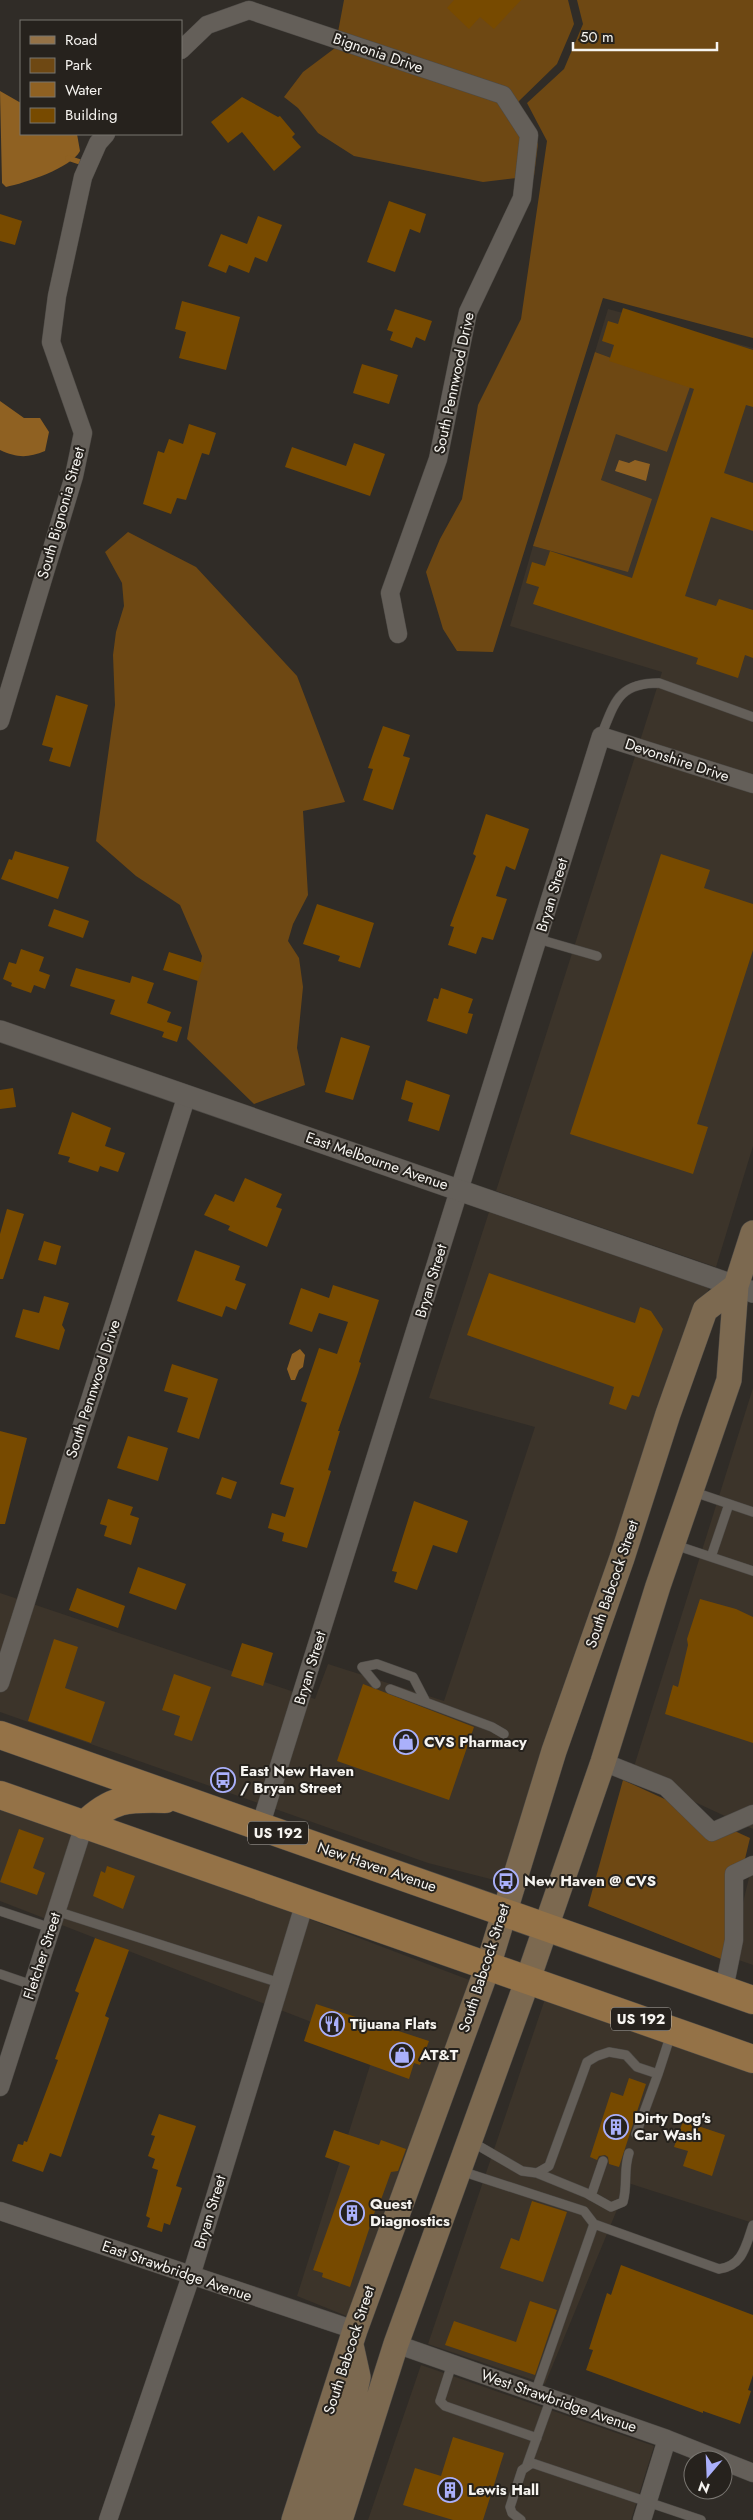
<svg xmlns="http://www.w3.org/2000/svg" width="753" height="2520" viewBox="0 0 753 2520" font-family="Jost,sans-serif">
	<rect width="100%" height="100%" fill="#302c27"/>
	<path fill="#3c342a" d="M608,309l145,39v798l-37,121 -220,-76 166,-519 -152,-46 23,-80 95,25 -27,-91 15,-47 51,19 22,-65 -94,-35z
		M489,1212l220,76 -207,594 -74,-19 -428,-151v-119l315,106 13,-35 116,37 91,-274 -106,-29z
		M753,1388v441l-121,-56z
		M0,1807l207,73 265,101 -123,336 -52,-21 76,-240 -5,-12 -368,-143z
		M753,1861v104l-23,-8z
		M545,1999l208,75v149l-125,-40 -83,201 -117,-40z
		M421,2365l233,81 -23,74h-263z"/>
	<path fill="#6e4813" d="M344,0h224l6,24 -17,40 -38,37 1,8 18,35 -4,32 -51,6 -129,-26 -36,-23 -20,-25 -14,-11 19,-25 32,-24z
		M577,0h176v338l-150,-40 -110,354 -36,-1 -14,-22 -17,-57 14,-33 22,-40 16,-94 43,-86 26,-178 -20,-38 37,-34 19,-45z
		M595,352l95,35 -23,65 -51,-18 -15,46 51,19 -24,73 -95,-26z
		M128,532l68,35 101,109 48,126 -42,9 5,84 -15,29 -5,17 11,17 4,29 -6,61 8,37 -51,19 -67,-65 15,-83 -22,-51 -44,-29 -40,-35 19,-136 -2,-50 3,-23 8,-26 -2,-23 -17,-31z
		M623,1780l127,58 -29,121 -133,-53z"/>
	<path fill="#8f6122" d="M0,91l21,12v31h56l3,17c-9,17 -55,32 -74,36l-4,-4z
		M0,401l24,17h16l9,14 -4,19c-17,7 -28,7 -45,-1z
		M619,460l10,3 6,-3 15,4 -4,17 -31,-10z
		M300,1349l5,6 -2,12 -4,3 -4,10h-4l-4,-11 5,-15z"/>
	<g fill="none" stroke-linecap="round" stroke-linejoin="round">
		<path stroke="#8f6122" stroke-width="5.5" d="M68,158l12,4"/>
	</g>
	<path fill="#774a00" d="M454,0h67l-27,29 -14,-12 -11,12 -22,-21z
		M242,97l36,20 2,-1 15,18 -3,3 9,10 -27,24 -32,-39 -14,11 -17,-21z
		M389,201l37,13 -6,19 -10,-4 -15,43 -28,-10z
		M0,214l22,7 -7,24 -15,-4z
		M258,216l24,9 -15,37 -12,-5 -6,16 -20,-8 -3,8 -18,-7 13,-32 26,10z
		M182,301l58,16 -14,53 -47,-12 7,-26 -11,-3z
		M623,308l130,42v57l-7,-2 -22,68 29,10v48l-42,-14 -26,79 31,10 3,-7 34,11v48l-8,-3 -7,23 -42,-14 2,-6 -165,-54 6,-17 -13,-4 6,-21 13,4 5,-15 82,27 62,-189 -85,-28 5,-16 -12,-4 6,-20 10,3z
		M395,309l37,12 -7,20 -9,-4 -4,11 -22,-8 3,-8 -6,-2z
		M362,364l36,11 -9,29 -36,-11z
		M189,424l27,9 -7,22 -7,-2 -16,47 -9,-2 -6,16 -28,-10 15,-53 6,2 5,-14 14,5z
		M354,443l31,11 -15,42 -85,-29 7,-20 54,19z
		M56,695l32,10 -18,62 -21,-6 4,-13 -11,-3z
		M383,726l27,9 -7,21 7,2 -17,52 -30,-10 10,-31 -5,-1z
		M486,814l43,15 -14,41 -9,-4 -10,30 11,3 -14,41 -11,-3 -6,17 -28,-9 6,-18 -4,-1 26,-70 -3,-2z
		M15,851l54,16 -11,32 -57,-20 8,-20 3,1z
		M661,854l49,16 -6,18 49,16v46l-56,174 11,3 -15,47 -123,-40z
		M317,904l57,19 -14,45 -22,-7 2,-5 -37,-12z
		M54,909l35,12 -6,17 -35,-12z
		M21,949l23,8 -5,14 11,4 -5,14 -11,-4 -3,8 -20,-7 1,-3 -9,-4 6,-17 7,2z
		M169,952l35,11 -6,18 -35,-11z
		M76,968l54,15 2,-7 22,7 -7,20 24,9 -4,10 15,5 -5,15 -15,-5 2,-5 -54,-18 5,-14 -45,-14z
		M441,988l32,11 -5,14 5,1 -6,20 -40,-13 7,-23 4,1z
		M341,1037l29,9 -17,54 -28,-8z
		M406,1080l44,15 -11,36 -31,-10 5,-18 -12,-4z
		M13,1088l3,19 -16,2v-19z
		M72,1112l39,16 -6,18 20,7 -7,19 -18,-6 -2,6 -30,-10 2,-5 -12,-3z
		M245,1178l37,16 -6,13 6,2 -15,38 -39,-17 2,-4 -26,-11 11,-21 19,8z
		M7,1209l17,5 -21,65h-3v-45z
		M44,1241l17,5 -5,19 -18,-5z
		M195,1250l45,16 -5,14 11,4 -10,26 -10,-4 -4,11 -45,-16z
		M489,1273l146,50 5,-16 11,4 12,18 -24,68 -7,-2 -6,15 -17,-6 5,-17 -147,-52z
		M333,1285l46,15 -20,62 2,1 -3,10 -20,58h2l-12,39 3,1 -24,77 -25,-7 2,-8 -16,-5 4,-15 13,4 9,-29 -14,-4 27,-81 -6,-2 18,-53 18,6 11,-32 -29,-9 -7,19 -23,-8 12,-36 28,10z
		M44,1296l25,7 -7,22 3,5 -6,20 -44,-13 8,-28 16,4z
		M172,1364l46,15 -19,60 -22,-7 11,-34 -24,-7z
		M0,1431l27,7 -22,86h-5z
		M128,1436l40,12 -10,33 -41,-13z
		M222,1477l15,5 -6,17 -15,-5z
		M108,1499l25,8 -3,8 9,3 -8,27 -27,-9 3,-10 -7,-2z
		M414,1501l54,20 -11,32 -24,-8 -16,45 -23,-8 3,-10 -5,-1z
		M138,1567l48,17 -10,26 -47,-17z
		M77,1588l48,18 -7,22 -49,-18z
		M700,1599l36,10 17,8v126l-88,-29 8,-29 5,2 10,-42 -1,-6z
		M54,1639l24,8 -13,41 40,14 -14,41 -63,-22z
		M242,1643l31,10 -10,33 -32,-10z
		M174,1674l37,13 -19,54 -18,-6 6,-19 -18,-6z
		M363,1684l111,43 -25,73 -112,-39z
		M19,1829l25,9 -11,30 12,5 -8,22 -37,-13z
		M107,1866l28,10 -12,33 -30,-13 8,-25 4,2z
		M95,1938l34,12 -24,66 4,2 -48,139 -11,-4 -7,19 -31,-11 6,-17 5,1 1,-4 3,1 31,-82 -3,-1 24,-66 -4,-2z
		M316,2004l113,37 -9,24 -6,-2 -5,16 -105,-38z
		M629,2078l17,6 -27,83 -10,-3 -1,-7 -3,-2 -6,1 -2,4 -7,-3 21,-65 12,4z
		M159,2114l37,12 -20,60 6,2 -12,37 -6,-2 -2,9 -15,-5 3,-9 -4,-2 12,-46 -6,-2 3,-9 -7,-3 7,-20 -4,-1z
		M683,2121l42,14 -13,41 -29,-10 5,-15 -14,-4z
		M334,2130l45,15 2,-5 25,9 -8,22 -7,1 -13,36h-2l-26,79 -28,-10 1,-4 -10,-3 37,-104 -25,-9z
		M532,2201l35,11 -24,70 -43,-14 11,-30 8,3z
		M621,2265l132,50v60l-5,15 3,1 -11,33 -37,-13v2l-117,-43 7,-20 -4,-1 18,-56 4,2z
		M530,2301l27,9 -22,65 -90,-30 9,-24 62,21z
		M453,2437l51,16 -21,67h-30l-50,-15 12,-37 26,8z"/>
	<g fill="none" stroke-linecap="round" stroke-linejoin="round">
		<defs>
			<path id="service" d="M601,736c14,-34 17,-53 58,-53l94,34
				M538,939l59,17
				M691,1491l62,21
				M675,1545l78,26
				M711,1557l18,-53
				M376,1684l-14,-17 15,-3 36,13 13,25
				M390,1689l102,38 12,7
				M0,1911l51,17
				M56,1911l224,72
				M0,1974l32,11
				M636,2134l22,-60
				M472,2142l50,29 15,2 12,-7 38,-104 10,-6 12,-4 17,3 11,12 21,7 13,-40
				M461,2171l123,40 10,13
				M537,2173l49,20 25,14 12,-5c5,-18 0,-31 6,-49
				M591,2196l12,-35
				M452,2364l-12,37 5,5 92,32
				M535,2393l59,-169 125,45c24,-3 27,-24 34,-44
				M527,2465l24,-67
				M521,2520l-9,-7 -2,-6 12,-37 10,-7 169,57"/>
			<path id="minor" d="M181,50l26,-25 42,-15 254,85 26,40 -7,63 -54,114 -30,147 -48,134 8,41
				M0,721l74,-245 9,-43 -32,-91 6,-46 26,-119 15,-34 8,-9
				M0,1683l187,-588
				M603,1762l63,25 46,45 41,-18
				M260,1827l341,-1091 152,48
				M724,1989l10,-49v-66l19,-9
				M0,2087l84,-262
				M0,2211l355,119
				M396,2344l271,95 53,21
				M723,2461l30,12
				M108,2520l83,-244 114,-374
				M642,2520l25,-81"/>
			<path id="tertiary" d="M0,1031l753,261"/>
			<path id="secondary" d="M294,2520l61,-190 133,-364 66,-215 68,-193 46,-144 37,-104 31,-24
				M315,2520l36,-110 7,-33 -7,-32
				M340,2520l56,-176 132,-365 75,-217 55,-176 71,-206 7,-94 17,-53"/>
			<path id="primary" d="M0,1735l753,265
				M0,1795l753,264
				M84,1825c28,-27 43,-27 81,-26"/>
		</defs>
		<use href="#service" stroke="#4d4a46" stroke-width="10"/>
		<use href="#minor" stroke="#4d4a46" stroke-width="19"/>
		<use href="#tertiary" stroke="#4d4a46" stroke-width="22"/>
		<use href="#secondary" stroke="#4d4a46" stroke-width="26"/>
		<use href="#primary" stroke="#4d4a46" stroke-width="29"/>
		<use href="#service" stroke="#645f59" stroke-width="9"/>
		<use href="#minor" stroke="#645f59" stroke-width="18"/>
		<use href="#tertiary" stroke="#645f59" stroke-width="21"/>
		<use href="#secondary" stroke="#7c6950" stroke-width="25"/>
		<use href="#primary" stroke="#947247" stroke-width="28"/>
	</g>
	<defs>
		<symbol id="shop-ring" viewBox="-11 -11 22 22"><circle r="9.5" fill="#26221d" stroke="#aab0fb" stroke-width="1.5"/><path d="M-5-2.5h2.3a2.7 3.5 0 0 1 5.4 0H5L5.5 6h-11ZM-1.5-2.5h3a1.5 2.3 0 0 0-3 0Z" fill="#aab0fb"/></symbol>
		<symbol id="bus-ring" viewBox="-11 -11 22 22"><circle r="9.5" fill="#26221d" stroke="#aab0fb" stroke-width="1.5"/><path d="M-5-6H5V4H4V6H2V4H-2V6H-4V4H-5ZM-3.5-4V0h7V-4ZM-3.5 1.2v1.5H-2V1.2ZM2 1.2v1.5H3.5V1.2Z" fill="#aab0fb"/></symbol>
		<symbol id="restaurant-ring" viewBox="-11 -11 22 22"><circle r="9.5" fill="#26221d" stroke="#aab0fb" stroke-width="1.5"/><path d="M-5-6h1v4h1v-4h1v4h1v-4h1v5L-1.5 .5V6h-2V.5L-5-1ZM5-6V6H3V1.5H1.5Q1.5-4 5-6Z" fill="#aab0fb"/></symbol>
		<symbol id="building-ring" viewBox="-11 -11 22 22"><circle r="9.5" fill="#26221d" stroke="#aab0fb" stroke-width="1.5"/><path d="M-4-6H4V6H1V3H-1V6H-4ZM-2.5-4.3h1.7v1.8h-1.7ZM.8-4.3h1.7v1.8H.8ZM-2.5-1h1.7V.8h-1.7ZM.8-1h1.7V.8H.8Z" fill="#aab0fb"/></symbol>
	</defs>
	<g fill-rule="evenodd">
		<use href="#shop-ring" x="392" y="1728" width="28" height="28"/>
		<use href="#bus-ring" x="209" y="1766" width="28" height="28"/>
		<use href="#bus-ring" x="492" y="1867" width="28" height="28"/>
		<use href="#restaurant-ring" x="318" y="2010" width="28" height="28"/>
		<use href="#shop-ring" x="388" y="2041" width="28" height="28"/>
		<use href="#building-ring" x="602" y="2113" width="28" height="28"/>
		<use href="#building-ring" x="338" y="2199" width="28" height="28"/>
		<use href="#building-ring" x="436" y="2476" width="28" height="28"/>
	</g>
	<g text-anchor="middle" stroke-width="4" stroke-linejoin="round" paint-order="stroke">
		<g fill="#26221d" stroke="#b8b5b1" stroke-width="1">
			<rect x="248" y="1821.5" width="60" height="23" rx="4"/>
			<rect x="611" y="2007.5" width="60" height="23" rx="4"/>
		</g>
		<g font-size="14" font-weight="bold" fill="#f6f4f0">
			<text x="278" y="1838">US 192</text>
			<text x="641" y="2024">US 192</text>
		</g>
		<g font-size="15" fill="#f6f4f0" stroke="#26221d">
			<text transform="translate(378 53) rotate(19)" y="5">Bignonia Drive</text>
			<text transform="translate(454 383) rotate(-78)" y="5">South Pennwood Drive</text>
			<text transform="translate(61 513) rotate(-74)" y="5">South Bignonia Street</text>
			<text transform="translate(677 760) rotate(18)" y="5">Devonshire Drive</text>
			<text transform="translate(552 895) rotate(-73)" y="5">Bryan Street</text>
			<text transform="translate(377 1161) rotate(19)" y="5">East Melbourne Avenue</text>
			<text transform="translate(431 1281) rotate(-73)" y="5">Bryan Street</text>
			<text transform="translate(93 1389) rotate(-72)" y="5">South Pennwood Drive</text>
			<text transform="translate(612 1584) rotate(-71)" y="5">South Babcock Street</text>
			<text transform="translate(310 1668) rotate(-73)" y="5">Bryan Street</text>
			<text transform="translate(377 1867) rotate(19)" y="5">New Haven Avenue</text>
			<text transform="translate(42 1956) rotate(-72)" y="5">Fletcher Street</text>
			<text transform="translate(484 1968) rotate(-72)" y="5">South Babcock Street</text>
			<text transform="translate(210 2212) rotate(-73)" y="5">Bryan Street</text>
			<text transform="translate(177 2271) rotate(19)" y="5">East Strawbridge Avenue</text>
			<text transform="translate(349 2350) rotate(-72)" y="5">South Babcock Street</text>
			<text transform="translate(559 2401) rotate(19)" y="5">West Strawbridge Avenue</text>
		</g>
		<g font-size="15" font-weight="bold" fill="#f6f4f0" stroke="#26221d" text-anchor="start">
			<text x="424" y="1747">CVS Pharmacy</text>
			<text x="240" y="1776">East New Haven<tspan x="240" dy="17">/ Bryan Street</tspan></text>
			<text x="524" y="1886">New Haven @ CVS</text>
			<text x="350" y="2029">Tijuana Flats</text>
			<text x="420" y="2060">AT&amp;T</text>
			<text x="634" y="2123">Dirty Dog's<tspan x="634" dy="17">Car Wash</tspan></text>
			<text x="370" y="2209">Quest<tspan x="370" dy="17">Diagnostics</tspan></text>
			<text x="468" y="2495">Lewis Hall</text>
		</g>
	</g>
	<rect x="20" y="20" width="162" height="115" fill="#26221d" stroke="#797671"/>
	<rect x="30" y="36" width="25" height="8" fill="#947247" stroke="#797671"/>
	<text x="65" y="45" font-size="15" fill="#f6f4f0">Road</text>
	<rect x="30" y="58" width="25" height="15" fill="#6e4813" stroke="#797671"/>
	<text x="65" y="70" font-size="15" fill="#f6f4f0">Park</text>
	<rect x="30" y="82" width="25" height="15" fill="#8f6122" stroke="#797671"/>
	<text x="65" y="95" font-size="15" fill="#f6f4f0">Water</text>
	<rect x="30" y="108" width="25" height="15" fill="#774a00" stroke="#797671"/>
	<text x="65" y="120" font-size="15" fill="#f6f4f0">Building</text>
	<g transform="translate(708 2475) rotate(199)"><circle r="24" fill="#26221d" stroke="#797671"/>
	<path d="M0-4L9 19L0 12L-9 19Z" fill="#aab0fb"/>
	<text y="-8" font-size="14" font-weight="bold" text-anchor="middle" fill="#f6f4f0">N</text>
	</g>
	<path d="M573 42v8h144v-8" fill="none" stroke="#f6f4f0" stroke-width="2.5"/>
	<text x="580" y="42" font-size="15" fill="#f6f4f0" stroke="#26221d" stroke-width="4" paint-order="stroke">50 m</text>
</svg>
